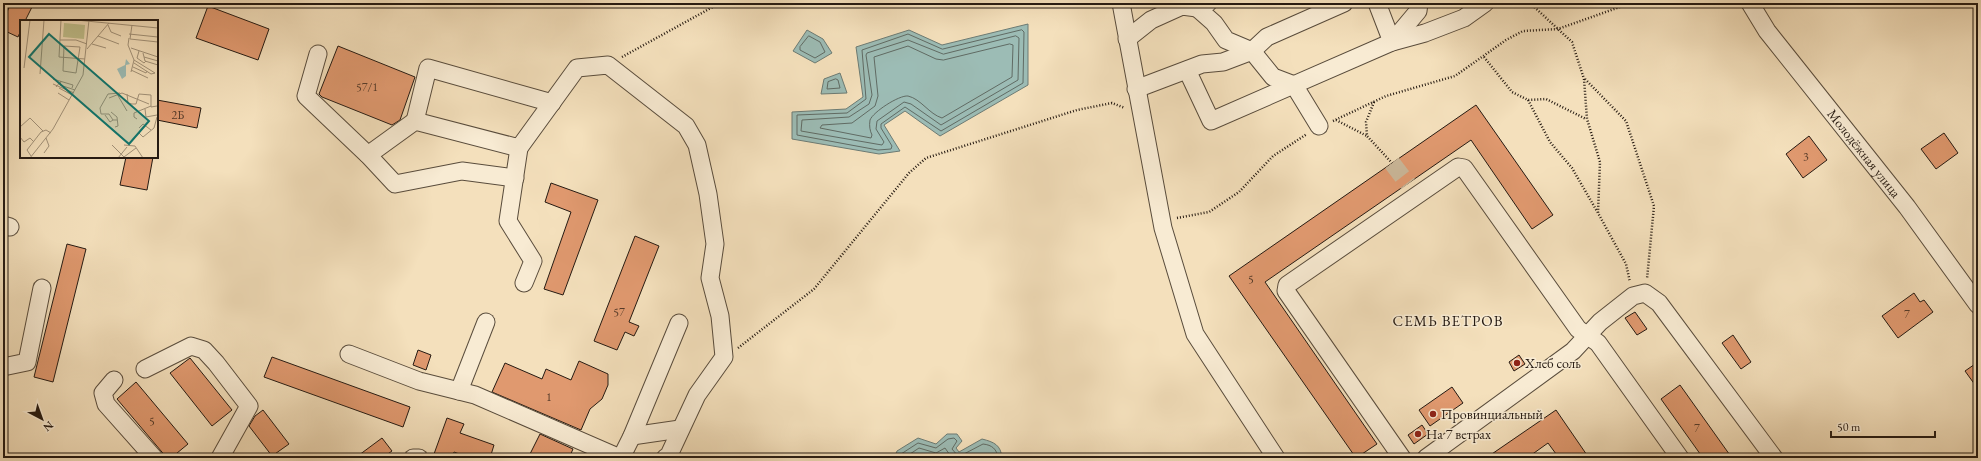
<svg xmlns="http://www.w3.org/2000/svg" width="1981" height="461" viewBox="0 0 1981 461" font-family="'EB Garamond',serif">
	<rect width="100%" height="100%" fill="#f4e0bc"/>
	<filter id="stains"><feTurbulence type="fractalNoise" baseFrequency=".005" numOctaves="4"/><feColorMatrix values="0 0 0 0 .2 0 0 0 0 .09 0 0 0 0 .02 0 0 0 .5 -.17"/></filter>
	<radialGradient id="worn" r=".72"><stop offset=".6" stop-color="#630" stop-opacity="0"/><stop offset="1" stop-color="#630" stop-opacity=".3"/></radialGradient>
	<path fill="#9cbcb5" stroke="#6c7b74" d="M1028,24v61l-88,51 -35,-25 -21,14 16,26 -21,3 -87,-15v-27l54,-3 17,-12 -7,-50 53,-17 33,15z
		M807,30l16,9 9,14 -17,10 -22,-12z
		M840,73l7,20 -26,1 3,-15z
		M947,434h10l5,7 -6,7 3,4 23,-13c12,3 19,6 20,19h-108l3,-7 21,-13 18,6z"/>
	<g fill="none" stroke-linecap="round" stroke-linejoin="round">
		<path stroke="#606b64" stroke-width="1" d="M1022,30l2,2 -1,51 -82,48 -36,-24 -24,17v4l11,18 -1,3 -13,1 -81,-15v-20l50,-2 19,-14 -4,-49 46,-16 34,15z
			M809,36l11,6 5,10 -10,6 -15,-8v-3z
			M1016,36l3,2 -1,42 -77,45 -30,-21 -7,-2 -27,19 -1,8 8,13 -2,3 -81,-14 1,-11 47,-3 20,-13 3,-9 -6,-40 1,-2 41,-13 35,14z
			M1010,44l3,1 -1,32 -70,41c-13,-4 -21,-19 -34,-22 -9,-1 -35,16 -38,24 -1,6 0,11 2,15l-1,3 -51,-10 2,-3 30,-2 23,-17 3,-10 -4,-39 34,-11 28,13 7,1z
			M836,79l2,1 2,8 -13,1 1,-7z
			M898,458l3,-4 17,-11 18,5 12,-9 6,-1 3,3 -5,8 6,7 4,-1 21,-11c9,1 14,5 15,14
			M904,458l15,-10 17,5 9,-5 7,10"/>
	</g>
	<path fill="#e0996f" stroke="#251a12" d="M11,3h23l-9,18h-4v9l-3,7 -15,-7v-9z
		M208,6l61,23 -11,31 -62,-22z
		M338,46l77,31 -15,43 -8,5 -70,-28 -3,-3z
		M157,100l44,8 -4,20 -40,-8z
		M1476,105l77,110 -21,14 -61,-89 -206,142 112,162 -21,14 -127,-182z
		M1944,133l14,20 -22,16 -15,-20z
		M1809,136l18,24 -24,18 -17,-24z
		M126,157h27l-6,33 -27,-5z
		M551,183l47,17 -35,95 -19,-6 27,-77 -26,-10z
		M635,236l24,10 -30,76 10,4 -5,10 -9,-4 -8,18 -23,-9z
		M67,244l19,5 -33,133 -19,-5z
		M1914,293l6,9 4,-2 9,12 -35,26 -16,-22z
		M1635,312l12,17 -10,6 -12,-17z
		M1733,335l18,27 -10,7 -19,-26z
		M418,350l13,5 -5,15 -13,-5z
		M1519,355l6,9 -11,7 -5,-9z
		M272,357l138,50 -7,20 -139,-50z
		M190,358l42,52 -20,16 -42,-53z
		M579,361l29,13v11l-6,14 -12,10 -9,21 -89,-38 13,-29 37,16 4,-10 25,11z
		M1978,362v27l-13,-18z
		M136,382l52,62 -17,14h-4l-50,-59z
		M1680,385l52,73h-29l-42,-59z
		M1452,387l11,16 -33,23 -11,-16z
		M263,410l26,34 -17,12 -23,-30 6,-10z
		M1556,410l33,48h-30l-11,-15 -21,15h-41z
		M447,418l17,6 -4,9 34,12 -4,13h-20l-16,-6 -3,6h-5l-12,-4z
		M1422,425l6,9 -14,10 -6,-9z
		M540,434l33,15 -4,9h-41z
		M382,438l10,13 -10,7h-27z"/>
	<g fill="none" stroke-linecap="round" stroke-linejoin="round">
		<path stroke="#cbb89a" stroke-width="17" stroke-dasharray="17 8" stroke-linecap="butt" d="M1392,163l16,21"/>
		<defs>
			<g id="minor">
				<path d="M1121,3l42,225 32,106 81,124"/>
				<path d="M1377,3l15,39 26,-31 1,-8"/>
				<path id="s1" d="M1750,3l17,28 140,176 71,98"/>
				<path d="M1197,8l17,15 12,17 26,11 21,26 21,8 25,41"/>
				<path d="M1127,39l24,-19 31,-14 15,2 11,-5"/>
				<path d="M318,54l-12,42 62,59 27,29 67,-13 53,7"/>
				<path d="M1187,70l24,51 181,-79 33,-9 39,-15 21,-15"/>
				<path d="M1136,89l66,-25 21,-2 29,-11 15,-14 77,-34"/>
				<path d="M415,121l13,-53 124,35"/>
				<path d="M519,148l-11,73 25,40 -9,22"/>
				<path d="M368,155l47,-34 104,27 58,-80 31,-3 78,61 11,19 11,49 7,50 -5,34 10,38 4,41 -27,38 -28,60 -4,3"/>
				<path d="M3,225l7,2"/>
				<path d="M349,354l70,27 56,14 145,63"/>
				<path d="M3,367l24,-5 15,-74"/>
				<path d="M145,369l46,-23 13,4 12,13 33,43 -29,52"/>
				<path d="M114,380l-11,13 3,11 48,54"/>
				<path d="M459,391l27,-69"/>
				<path d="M632,436l48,-7"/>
				<path d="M413,458h6"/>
				<path d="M621,458l11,-22 47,-113"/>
				<path d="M1402,458l-116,-167 1,-6 171,-118 6,1 114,161 20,14 82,115"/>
				<path d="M1426,458l147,-107 27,-29 33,-26 12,-3 14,10 115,155"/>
			</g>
		</defs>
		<use href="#minor" stroke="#594c3c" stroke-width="19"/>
		<path stroke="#251a12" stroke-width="2.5" stroke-dasharray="1 2" stroke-linecap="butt" d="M1530,3l42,39 12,37 3,40 13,43 -2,51 28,51 4,18
			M622,57l98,-54
			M1484,57l28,35 16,8 18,-1 40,20
			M1585,79l41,42 28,85 -7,73
			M1528,100l22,42 22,26 26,45
			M1374,102l-8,20 1,14 25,27
			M1336,120l31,16
			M1333,121l53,-25 69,-20 51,-36 17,-9 35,-2 73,-26
			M1177,218l32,-6 30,-20 34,-36 34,-22
			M738,348l76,-59 95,-116 17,-15 151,-48 35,-7 13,5"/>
		<use href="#minor" stroke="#f8ebd3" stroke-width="17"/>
	</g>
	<g fill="#8f2418" stroke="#f8ebd3" stroke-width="1.5">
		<circle cx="1517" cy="363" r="4"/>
		<circle cx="1433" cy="414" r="4"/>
		<circle cx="1418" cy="434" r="4"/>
	</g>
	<g text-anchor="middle" stroke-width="3" stroke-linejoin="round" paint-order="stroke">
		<g font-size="12" fill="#543a29">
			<text x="367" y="91">57/1</text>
			<text x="178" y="119">2Б</text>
			<text x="1806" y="161">3</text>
			<text x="1251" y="283">5</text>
			<text x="619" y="316">57</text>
			<text x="1907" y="318">7</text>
			<text x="549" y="401">1</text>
			<text x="152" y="425">5</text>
			<text x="1697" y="432">7</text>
		</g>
		<g font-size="14" fill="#251a12" stroke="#f8ebd3">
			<text dy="5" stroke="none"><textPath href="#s1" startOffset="189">Молодёжная улица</textPath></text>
		</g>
		<g font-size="14" fill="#251a12" stroke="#f8ebd3" text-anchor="start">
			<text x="1525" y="368">Хлеб соль</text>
			<text x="1441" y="419">Провинциальный</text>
			<text x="1426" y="439">На 7 ветрах</text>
		</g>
		<g font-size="15" letter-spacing="1" fill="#251a12" stroke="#f8ebd3">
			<text x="1448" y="326">СЕМЬ ВЕТРОВ</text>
		</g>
	</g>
	<g transform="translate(20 20)">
		<rect width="138" height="138" fill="#f4e0bc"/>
		<path d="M44,3l21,2 -1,14 -21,-2z" fill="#c1c18d"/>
		<path d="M106,39l4,5 -4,1v11l-4,3 -5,-10 8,-4z" fill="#9cbcb5"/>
		<path fill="none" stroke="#a19178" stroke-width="1" d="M41,0l-2,37 26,2M56,0l82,8M88,5l3,7 10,4M112,5l-2,14 28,3M109,14l29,3M78,16l21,8M109,18l-1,7 6,15 -3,12M40,20h16l11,4M72,24l14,4M44,26l16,1 -4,26 -13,-2zM111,28l27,9M67,29l22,-26M119,31l-2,7 7,5 2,-2M123,33l2,8 13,4M124,37l14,4M114,40l21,13M114,43l17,11 4,-1M113,47l13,6 1,-2M4,48l6,-48M111,50l17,8M20,54l4,-54M33,59l20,6 -1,3M33,64l21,9M36,67l5,-6 -1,4 15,5M39,68l13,7M38,73l11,7M97,74l10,17M107,74l1,9 4,1h4l3,-10 12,1v12l6,-1M89,78l13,-5 27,11M125,89l1,8 11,-2M91,92l6,5 1,9 -3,1M85,95l5,7 3,-2M117,99l-3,-2v-4l17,-7M97,100h-4l-4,-6h-8l-1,-6 8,-14 12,-1M0,107l10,-9 13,13M119,108l4,-4 8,6M118,112l5,5 11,-9 3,-11M0,117l4,5 6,-4 4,4M92,125l12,12 12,-9M104,125l11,1 8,12M24,133l5,-7 -3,-8M11,136l-4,-6 14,-18 5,-2 5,3M10,138l23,-29 30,-54 6,-55M98,138l9,-11"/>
		<path fill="#0f766e" fill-opacity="0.15" stroke="#0f766e" stroke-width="2" d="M29,14l100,87 -20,23 -100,-87z"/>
		<rect width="138" height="138" fill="none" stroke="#251a12" stroke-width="2"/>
	</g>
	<rect width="1981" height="461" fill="none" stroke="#f4e0bc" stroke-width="16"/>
	<rect x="4" y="4" width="1973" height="453" fill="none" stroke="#251a12" stroke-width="2"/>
	<rect x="8" y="8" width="1965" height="445" fill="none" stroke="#251a12"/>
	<g transform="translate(42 419) rotate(139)" stroke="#f8ebd3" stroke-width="3" paint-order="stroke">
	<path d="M0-3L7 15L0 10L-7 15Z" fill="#251a12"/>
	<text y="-6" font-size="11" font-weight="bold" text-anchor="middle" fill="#251a12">N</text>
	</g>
	<path d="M1831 431v6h104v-6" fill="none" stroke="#251a12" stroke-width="2"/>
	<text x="1837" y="431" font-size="12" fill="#251a12" stroke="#f8ebd3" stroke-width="3" paint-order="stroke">50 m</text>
	<rect width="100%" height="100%" filter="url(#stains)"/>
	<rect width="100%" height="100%" fill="url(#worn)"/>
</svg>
